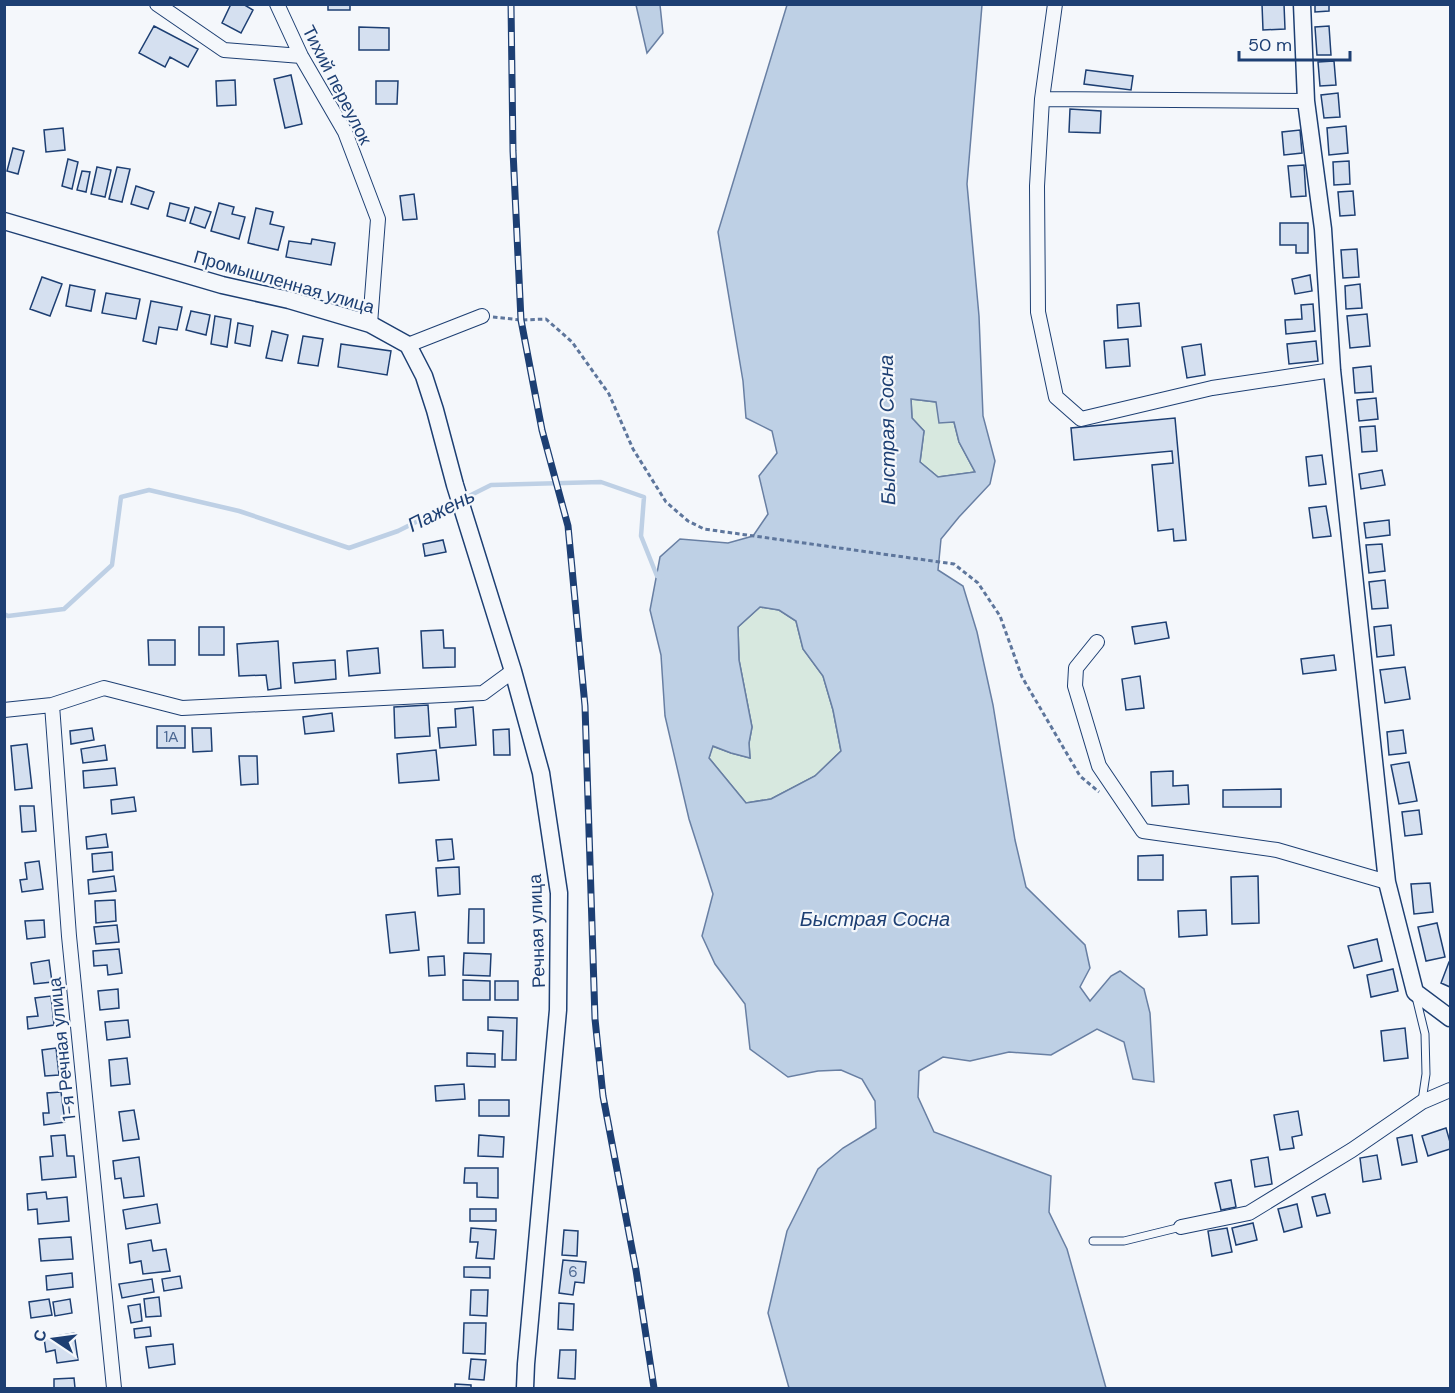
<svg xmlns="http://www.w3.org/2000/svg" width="1455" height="1393" viewBox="0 0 1455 1393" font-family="'DM Sans',sans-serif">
	<rect width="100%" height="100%" fill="#f4f7fb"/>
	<path fill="#d7e8df" stroke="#687fa3" stroke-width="1.5" d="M911,399l25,3 18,20 5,20 16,30 -37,5 -18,-15 4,-31 -12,-13z
		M760,607l19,3 17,11 7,28 20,27 10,34 8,41 -26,25 -44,23 -25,4 -37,-45 3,-12 19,7 19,5 -1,-15 3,-16 -13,-67 -1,-33z"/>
	<path fill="#bed0e5" stroke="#687fa3" stroke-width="1.5" fill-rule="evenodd" d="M636,5h24l3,28 -16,20z
		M787,5h195l-15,179 12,132 4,100 12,45 -5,23 -31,33 -18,22 -3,31 25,16 14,46 16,73 22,135 11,47 59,58 5,23 -10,19 10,14 21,-25 9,-5 24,18 6,24 4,69 -21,-3 -9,-37 -27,-13 -46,26 -42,-3 -39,9 -27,-4 -24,14 -1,26 16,35 117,44 -2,36 18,37 39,139h-317l-21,-75 19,-82 31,-62 25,-21 33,-20 -1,-27 -13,-22 -21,-9 -23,1 -30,6 -38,-28 -5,-45 -30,-40 -13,-28 11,-42 -24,-75 -24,-103 -4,-61 -11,-45 10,-53 20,-18 48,4 25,-7 15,-22 -9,-38 18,-23 -5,-22 -26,-13 -3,-37 -25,-149zM911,399l25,3 3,21 15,-1 5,20 16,30 -37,5 -18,-15 4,-31 -12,-13zM760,607l19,3 17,11 7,28 20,27 10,34 8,41 -26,25 -44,23 -25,4 -37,-45 4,-12 18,7 19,5 -1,-15 3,-16 -13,-67 -1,-33z"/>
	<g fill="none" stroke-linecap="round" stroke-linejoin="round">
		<path stroke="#bed0e5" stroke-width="4.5" d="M463,499l28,-14 110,-3 43,15 -3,39 16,40 5,1
			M4,614l4,2 56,-7 48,-44 9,-68 28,-7 90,21 110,37 49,-17 58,-29"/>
	</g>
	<path fill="#d5e0f0" stroke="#1d3f73" stroke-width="1.5" d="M231,4h12l10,6 -12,23 -19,-10z
		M328,4h22v6h-22z
		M1262,4h22l1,25 -22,1z
		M1315,4h14v7l-14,1z
		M154,26l44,23 -10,18 -18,-10 -5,10 -26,-14z
		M1329,26l2,29h-14l-2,-28z
		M359,27l30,1v22h-30z
		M1334,61l2,24 -16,1 -2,-24z
		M1086,70l47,6 -2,14 -47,-6z
		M291,75l11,49 -17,4 -11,-49z
		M235,80l1,25 -19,1 -1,-25z
		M376,81h22l-1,23h-21z
		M1338,93l2,24 -16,1 -3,-23z
		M1070,109l31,2 -1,22 -31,-1z
		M1346,126l2,27 -19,2 -2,-27z
		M63,128l2,22 -19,2 -2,-22z
		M1300,130l2,23 -18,2 -2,-23z
		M13,148l11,3 -6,23 -11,-3z
		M68,159l10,3 -6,27 -10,-3z
		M1349,161l1,23 -16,1 -1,-23z
		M1304,165l2,31 -15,1 -3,-31z
		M97,167l14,3 -6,27 -14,-3z
		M117,167l13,2 -8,33 -13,-3z
		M82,171l8,1 -4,20 -9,-2z
		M136,186l18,6 -6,17 -17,-5z
		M1353,191l2,24 -15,1 -2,-24z
		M414,194l3,25 -14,1 -3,-24z
		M170,203l19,5 -4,13 -18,-5z
		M219,203l15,4 -2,7 13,3 -6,22 -28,-8z
		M195,207l16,5 -6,16 -15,-5z
		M256,208l17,4 -3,12 14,3 -6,23 -30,-7z
		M1280,223h28v30h-12v-8h-16z
		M312,239l23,4 -4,22 -45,-8 3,-16 22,3z
		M1357,249l2,28 -16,1 -2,-28z
		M1310,275l2,16 -17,3 -3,-15z
		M42,277l20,7 -12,32 -20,-7z
		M1360,284l2,24 -16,1 -1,-23z
		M70,285l25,5 -4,21 -25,-5z
		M106,293l34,6 -4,20 -34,-6z
		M151,301l31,6 -5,23 -18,-3 -3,17 -13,-3z
		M1139,303l2,23 -23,2 -1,-23z
		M1313,304l2,27 -29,3 -1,-14 17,-1 -1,-14z
		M191,311l19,4 -4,20 -20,-5z
		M1367,314l3,32 -20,2 -3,-32z
		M215,316l16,3 -4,28 -16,-3z
		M238,323l15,3 -3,20 -15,-3z
		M272,331l16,4 -6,26 -16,-3z
		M303,336l20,3 -5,27 -20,-3z
		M1128,339l2,27 -24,2 -2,-27z
		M1316,341l2,20 -29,3 -2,-20z
		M341,344l50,7 -4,24 -49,-8z
		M1201,344l4,31 -18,3 -5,-31z
		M1371,366l2,26 -18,1 -2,-25z
		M1376,398l2,21 -19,2 -2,-21z
		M1175,418l11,122 -12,1 -1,-12 -15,2 -6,-66 21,-2 -1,-12 -98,9 -3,-32z
		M1375,426l2,25 -15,1 -2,-25z
		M1322,455l4,29 -17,2 -3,-29z
		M1382,470l3,15 -24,4 -2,-15z
		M1326,506l5,30 -18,2 -4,-30z
		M1389,520l1,15 -24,3 -2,-15z
		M443,540l3,12 -21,4 -2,-12z
		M1382,544l3,27 -16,2 -3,-28z
		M1385,580l3,28 -16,1 -3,-27z
		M1166,622l3,16 -34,6 -3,-17z
		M1391,625l3,30 -17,2 -3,-30z
		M199,627h25v28h-25z
		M443,630l1,18h11v19l-32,1 -2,-37z
		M148,640h27v25h-26z
		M278,641l3,47 -13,2 -2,-15 -27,1 -2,-32z
		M378,648l2,25 -31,3 -2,-25z
		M1334,655l2,15 -33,4 -2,-15z
		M335,660l1,19 -41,4 -2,-20z
		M1405,667l5,32 -25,4 -5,-33z
		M1140,676l4,32 -18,2 -4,-31z
		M428,705l2,31 -35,2 -1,-31z
		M473,707l3,38 -36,3 -2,-20 18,-1 -1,-18z
		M332,713l2,18 -29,3 -2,-17z
		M157,726h28v22h-28z
		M92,728l2,12 -23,4 -1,-13z
		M192,728h19l1,23 -19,1z
		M509,729l1,26h-16l-1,-25z
		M1403,730l3,23 -17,2 -2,-23z
		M27,744l5,44 -17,2 -4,-44z
		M105,745l2,15 -24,3 -2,-14z
		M436,750l3,30 -40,3 -2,-29z
		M239,756h18l1,28 -17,1z
		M1409,762l8,39 -18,3 -8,-39z
		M115,768l2,17 -33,3 -1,-17z
		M1173,771v15l15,-1 1,19 -37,2 -1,-34z
		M1281,789v18h-58v-17z
		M134,797l2,14 -24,3 -1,-14z
		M20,806h14l2,25 -14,1z
		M1419,810l3,24 -17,2 -3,-24z
		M106,834l2,13 -21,2 -1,-12z
		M452,839l2,20 -16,2 -2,-21z
		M112,852l1,18 -20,2 -1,-18z
		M1163,855v25h-25v-24z
		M39,861l4,28 -21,3 -2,-12 7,-1 -2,-16z
		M459,867l1,27 -22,2 -2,-28z
		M114,876l2,15 -27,3 -1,-14z
		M1258,876l1,47 -27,1 -1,-47z
		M1430,883l3,29 -19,2 -3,-30z
		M115,900l1,21 -20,2 -1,-22z
		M469,909h15v34h-16z
		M1206,910l1,25 -28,2 -1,-26z
		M415,912l4,38 -29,3 -4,-38z
		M44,920l1,17 -18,2 -2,-18z
		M1437,923l8,34 -19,4 -8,-34z
		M117,925l2,17 -23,2 -2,-17z
		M1377,939l5,22 -28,7 -6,-22z
		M119,949l3,24 -14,2 -1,-10 -13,1 -1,-15z
		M464,953l27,1 -1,22 -27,-1z
		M444,956l1,19 -16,1 -1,-19z
		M49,960l3,22 -18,2 -3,-21z
		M1449,962h1v25l-9,-4z
		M1393,969l5,22 -27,6 -4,-22z
		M463,980l27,1v19h-27z
		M495,981h23v19h-23z
		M118,989l1,19 -19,2 -2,-19z
		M51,996l3,29 -26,4 -1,-12 11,-1 -3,-18z
		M488,1017l29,1 -1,42h-14l1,-29 -15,-1z
		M128,1020l2,17 -23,3 -2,-18z
		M1405,1028l3,30 -24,3 -3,-30z
		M56,1048l3,27 -14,1 -3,-26z
		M467,1053l28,1v13l-28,-1z
		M127,1058l3,26 -19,2 -2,-26z
		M464,1084l1,15 -29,2 -1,-15z
		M61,1092l4,30 -21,3 -1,-12h6l-2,-20z
		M479,1100h30v16h-30z
		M134,1110l5,29 -16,2 -4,-29z
		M1298,1111l4,24 -10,2 2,11 -14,2 -6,-35z
		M1446,1128l4,14v7l-22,7 -6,-20z
		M65,1135l2,21h7l2,21 -34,3 -2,-23 13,-1 -2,-20z
		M479,1135l25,2 -1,20 -25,-1z
		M1412,1135l5,27 -15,3 -5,-27z
		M1377,1155l4,24 -18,3 -3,-24z
		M139,1157l5,39 -20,2 -3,-20 -6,1 -2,-18z
		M1268,1157l4,27 -17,3 -4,-27z
		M465,1168h33v30l-21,-1v-14h-13z
		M1231,1180l5,27 -15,3 -6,-27z
		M46,1192l1,7 20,-2 2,24 -31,3 -1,-15 -9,1 -1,-16z
		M1325,1194l5,19 -13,3 -5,-19z
		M157,1204l3,19 -34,6 -3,-19z
		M1297,1204l5,23 -18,5 -6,-23z
		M470,1209h26v12h-26z
		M1253,1223l4,17 -21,5 -4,-17z
		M471,1228l25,2 -2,29 -18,-1 2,-16h-8z
		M1227,1228l5,24 -20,4 -4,-25z
		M564,1230l14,1 -1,25 -15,-1z
		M71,1237l2,22 -32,2 -2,-22z
		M151,1240l2,11 13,-2 4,22 -27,3 -2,-13 -11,2 -2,-19z
		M563,1260l23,2 -2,21 -9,-1 -2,13 -14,-2z
		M464,1267h26v11l-26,-1z
		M72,1273l1,14 -26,3 -1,-14z
		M180,1276l2,12 -18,3 -2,-12z
		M152,1279l2,13 -32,6 -3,-14z
		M471,1290h17l-1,26 -17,-1z
		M159,1297l2,19 -15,1 -2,-18z
		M49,1299l3,16 -21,3 -2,-16z
		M70,1299l2,14 -17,3 -2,-14z
		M559,1303l15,1 -1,26 -15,-1z
		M140,1304l2,17 -11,2 -3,-17z
		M464,1323h22l-1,31 -22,-1z
		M150,1327l1,9 -16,2 -1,-9z
		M74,1333l4,27 -21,3 -2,-13 -9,2 -2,-14z
		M173,1344l2,20 -26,4 -3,-21z
		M560,1350h16l-1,29 -17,-1z
		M471,1359l15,1 -2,20 -15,-1z
		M74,1378l1,10h-21v-9z
		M455,1384l16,1v3h-16z"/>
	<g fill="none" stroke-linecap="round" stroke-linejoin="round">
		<defs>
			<path id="service" d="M1416,997l9,37 1,40 -4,27
				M1093,1241h31l57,-14"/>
			<path id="minor" d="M157,4l67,46 77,6
				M277,4l24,52 44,76 33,87 -8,105
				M1055,4l-13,95 -5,87 1,126 18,85 25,22 131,-31 120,-18
				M1042,99l264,2
				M408,345l74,-29
				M1097,642l-21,26 -1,18 24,80 44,65 134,19 110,32
				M52,705l17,231 45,452
				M4,710l48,-5 52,-17 78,20 301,-15 30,-22
				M1181,1227l68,-14 103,-63 70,-48 28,-12"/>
			<path id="tertiary" d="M1302,4l4,97 17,128 9,141 55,512 28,110 35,26
				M4,221l218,64 67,15 81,24 38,21 16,31 11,34 20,75 58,186 28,102 18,120 -1,117 -32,354 -1,24"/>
		</defs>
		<use href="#service" stroke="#1d3f73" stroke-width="9"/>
		<use href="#minor" stroke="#1d3f73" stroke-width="16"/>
		<use href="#tertiary" stroke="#1d3f73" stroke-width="19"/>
		<path stroke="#5e769c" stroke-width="3" stroke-dasharray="4.5 3" stroke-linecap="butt" d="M493,317l28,3 25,-1 26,23 37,52 24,55 33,53 22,19 16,8 250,35 24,19 22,33 22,61 58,99 19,16"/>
		<use href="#service" stroke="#f4f7fb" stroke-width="7"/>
		<use href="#minor" stroke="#f4f7fb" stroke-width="14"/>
		<use href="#tertiary" stroke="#f4f7fb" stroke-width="16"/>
		<defs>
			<path id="rail" d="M511,4l2,147 8,169 21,110 26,96 17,180 10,313 8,77 33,174 18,118"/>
		</defs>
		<use href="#rail" stroke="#1d3f73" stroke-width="7"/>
		<use href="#rail" stroke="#f4f7fb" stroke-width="4.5" stroke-dasharray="14" stroke-linecap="butt"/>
	</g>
	<g text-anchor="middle" stroke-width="4.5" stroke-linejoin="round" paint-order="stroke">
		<g font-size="15" fill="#4b6792">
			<text x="171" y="742">1А</text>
			<text x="573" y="1277">6</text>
		</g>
		<g font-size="18" fill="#1d3f73" stroke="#f4f7fb">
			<text transform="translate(337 85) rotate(63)" y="6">Тихий переулок</text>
			<text transform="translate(284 282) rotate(16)" y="6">Промышленная улица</text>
			<text transform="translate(537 931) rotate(-92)" y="6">Речная улица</text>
			<text transform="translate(62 1049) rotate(-96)" y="6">1-я Речная улица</text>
		</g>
		<g font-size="20" font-style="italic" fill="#1d3f73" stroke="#f4f7fb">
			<text transform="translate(887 430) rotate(-91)" y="7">Быстрая Сосна</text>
			<text transform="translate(441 510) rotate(-27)" y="7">Пажень</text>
			<text x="875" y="926">Быстрая Сосна</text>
		</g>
	</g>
	<rect width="1455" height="1393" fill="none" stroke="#1d3f73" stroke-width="12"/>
	<g transform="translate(54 1339) rotate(283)" stroke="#f4f7fb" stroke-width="4.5" paint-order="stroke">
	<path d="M0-4.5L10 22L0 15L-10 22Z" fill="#1d3f73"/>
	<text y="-9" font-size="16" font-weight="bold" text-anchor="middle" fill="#1d3f73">С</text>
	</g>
	<path d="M1239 51v9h111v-9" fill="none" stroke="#1d3f73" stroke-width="3"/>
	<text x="1248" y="51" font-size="18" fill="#1d3f73" stroke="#f4f7fb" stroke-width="4.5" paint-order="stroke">50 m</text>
</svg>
